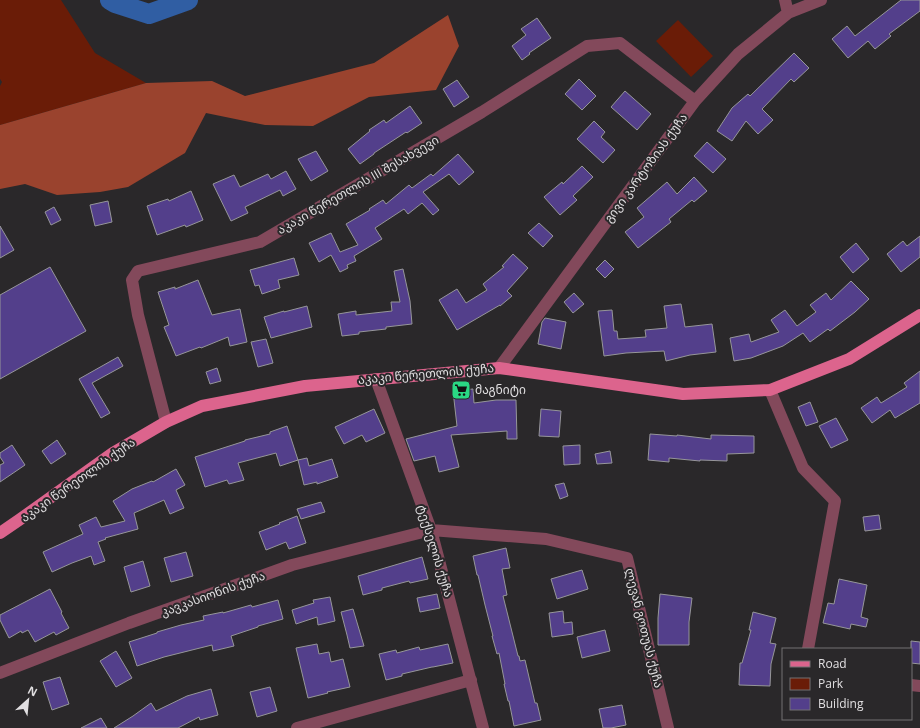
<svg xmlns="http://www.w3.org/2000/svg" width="920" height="728" viewBox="0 0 920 728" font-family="'Open Sans','Noto Sans Georgian',sans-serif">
	<rect width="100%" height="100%" fill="#2a282a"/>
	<path fill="#6a1c07" d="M0,0h61l34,53 51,30 -146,42v-39l2,-4 -2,-3z
		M678,20l35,36 -22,21 -35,-36z"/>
	<path fill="#9a432e" d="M448,15l11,31 -23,44 -67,7 -56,29 -48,-1 -59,-12 -21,40 -57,34 -28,5 -43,3 -32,-11 -25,5v-64l146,-42 66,-2 33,15 129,-33z"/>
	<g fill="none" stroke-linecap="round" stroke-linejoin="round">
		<path stroke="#305ea3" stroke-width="20" d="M110,0l5,3 34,11 39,-14"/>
	</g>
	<path fill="#533f8b" stroke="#969699" d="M901,0h19v11l-31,23 2,2 -16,13 -7,-8 -20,17 -16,-19 15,-13 8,10z
		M537,18l14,20 -22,15 1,1 -8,6 -10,-14 14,-11 -5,-6z
		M794,53l15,15 -15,14 -3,-3 -29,30 11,11 -15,14 -12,-13 -14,20 -15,-10 15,-23 16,-14 2,2z
		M579,79l17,17 -14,14 -17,-16z
		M457,80l12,17 -15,10 -11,-18z
		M625,91l26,23 -14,16 -26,-23z
		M410,106l12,17 -15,10 -1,-1 -32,21v1l-14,10 -12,-15 22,-18 -1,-1 15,-10 2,3z
		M594,121l11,11 -4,5 14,13 -12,13 -26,-24z
		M707,142l19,17 -13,14 -19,-17z
		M316,151l12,20 -17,10 -13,-22z
		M458,154l16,18 -15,13 -10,-11 -26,18 16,18 -6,5 -11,-12 -14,11 -4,-5 -29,19 7,11 -28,17 2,5 -9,4 1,3 -8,4 -9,-17 -12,7 -10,-19 22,-10 9,19 18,-7 -12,-21 24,-14 -1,-1 14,-9 3,4 23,-19 3,3 19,-14 2,2z
		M582,166l11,11 -20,19 4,4 -17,15 -16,-18 18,-15 1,2z
		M286,171l10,18 -13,7 -3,-6 -35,17 3,6 -17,8 -18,-37 21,-9 6,12 28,-13 3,5z
		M694,177l13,14 -13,11 -2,-2 -23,19 2,3 -33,26 -13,-16 19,-15 -7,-9 30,-26 10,12z
		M191,191l12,29 -17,7 -1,-2 -28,10 -10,-29 21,-7 1,2z
		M108,201l4,21 -17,4 -5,-21z
		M54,207l7,13 -10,5 -6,-13z
		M539,223l14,13 -10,11 -15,-14z
		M0,226l14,24 -14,8z
		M920,236v21l-19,15 -14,-18 16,-13 4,5z
		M856,243l13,16 -16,14 -13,-16z
		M513,254l15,14 -21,23 5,5 -12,10v-1l-43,25 -18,-30 18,-11 9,14 21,-13 -4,-6 21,-17 -2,-1z
		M294,258l5,17 -21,5 2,8 -18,6 -3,-9 -4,1 -5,-16z
		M605,260l9,9 -9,9 -9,-9z
		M50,267l36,64 -86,48v-84z
		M403,269l7,32 2,23 -26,3v2l-27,3v2l-17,2 -4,-22 18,-3v4l36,-4 -1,-9h9l-6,-31z
		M198,280l14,35 28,-6 7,33 -17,4 -2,-9 -27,11 -1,-1 -24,9 -12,-29 5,-2 -11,-33 17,-5v2z
		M851,281l18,18 -14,13 -25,19 -2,-2 -18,13 -7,-9 -20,13 -32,12 -17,3 -4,-23 19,-4 2,8 28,-10 -8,-12 14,-10 12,16 19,-14 -6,-7 16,-12 5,7z
		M574,293l10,11 -11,9 -9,-11z
		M681,304l4,23 27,-3 4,28 -26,3 -24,6 -2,-10 -38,2 -22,3 -6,-45 14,-1 2,21h3l1,8 28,-2 -1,-7 22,-2 -3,-22z
		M307,306l5,21 -41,11 -7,-21 20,-6v1z
		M545,318l21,4 -5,27 -23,-5 4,-22z
		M266,339l7,24 -15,4 -7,-25z
		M118,357l5,9 -31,17 18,30 -9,5 -22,-39z
		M217,368l4,13 -11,3 -4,-12z
		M920,371v32l-25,15 -5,-8 -18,13 -11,-15 16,-11 4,6 26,-16 -3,-4z
		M473,389l1,14 22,-3h20l1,39h-10v-8l-56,4 8,32 -20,5 -4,-16 -21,5 -8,-22 51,-13 -4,-35z
		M810,402l8,20 -12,4 -8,-19z
		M374,409l11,24 -19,9 -4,-7 -18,9 -9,-17z
		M541,409l20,2 -2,26 -20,-1z
		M836,418l12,22 -17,8 -12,-22z
		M287,426l11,34 -18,6 -4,-13 -38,10 6,17 -15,4 -2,-4 -22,7 -10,-30 50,-16v-1l25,-6v-2z
		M650,434l27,2v-1l34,4v-4l43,1v17l-27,1v7l-27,-1v1l-31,-3v4l-21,-2z
		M57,440l9,14 -15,10 -9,-13z
		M12,445l13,20 -25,17v-17l4,-2 -4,-6v-4z
		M580,445v19l-16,1 -1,-19z
		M610,451l2,12 -15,1 -2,-10z
		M307,458l2,8 23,-7 6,18 -21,7v-2l-13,3 -6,-25z
		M176,469l9,16 -9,5 8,18 -14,6 -6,-14 -30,13 4,16 -33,9 1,1 -8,3 7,19 -11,4 -3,-9 -19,7 -20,9 -9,-20 40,-18 -4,-9 17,-8 5,10 24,-6 -12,-20 19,-12 20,-8 1,1z
		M564,483l4,13 -8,3 -5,-14z
		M321,502l4,10 -24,7 -4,-10z
		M879,515l2,14 -16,2 -2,-14z
		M297,516l9,27 -17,6 -3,-7 -20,8 -7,-18 21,-8 -1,-1z
		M506,548l4,20 -8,1 5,26 -4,1 15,60h1l1,5 5,-1 10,43h2l4,17 -27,6 -5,-25h-1l-4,-17h1l-6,-31 -2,1 -5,-18h1l-8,-31 -7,-30h-1l-4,-19z
		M186,552l7,24 -22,6 -7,-24z
		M422,557l6,22 -18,4 -1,-2 -27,7v2l-19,5 -5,-19z
		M143,561l7,25 -19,6 -7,-25z
		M582,570l6,19 -31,10 -6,-20z
		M839,579l28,6 -6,32 7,2 -2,8 -15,-3 -1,5 -27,-6 5,-20 6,1z
		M50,589l12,23 -1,1 8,15 -13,7 -2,-3 -19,10 -7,-12 -6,3 -1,-2 -12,7 -9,-18v-5z
		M437,594l3,14 -20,4 -3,-14z
		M660,594l32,4 -3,24v23h-31v-27z
		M330,597l5,24 -17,4 -1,-8 -21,7 -4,-14 22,-7 -1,-3z
		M278,600l5,19 -25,7v1l-27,9 3,10 -21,5 -1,-6 -48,12 -27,9 -8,-24 28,-9v-1l24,-7 23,-5 -1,-4 20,-4v1l28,-8 1,2z
		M353,609l11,37 -14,2 -3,-13 -6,-23z
		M563,611l1,12 8,-1 1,12 -21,3 -3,-24z
		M753,612l23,6 -6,25 6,1 -5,20 -1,22 -31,-1 1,-22h2l9,-33h-2z
		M605,630l5,21 -28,7 -5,-21z
		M911,641l9,1v22l-9,-1z
		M317,644l2,10 10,-2 2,10 12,-3 7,28 -23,5 1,1 -20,5 -12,-50z
		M448,644l5,19 -20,4h-1l-30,7v2l-16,4 -7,-26 17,-4 1,3 22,-6 1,3z
		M116,651l16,27 -16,9 -16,-26z
		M60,677l9,27 -17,6 -9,-28z
		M270,687l7,24 -20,6 -7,-25z
		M211,689l7,26 -18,5 -1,-3 -21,11h-64l19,-12 18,-13 5,8 31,-15z
		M622,705l4,20 -15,3h-8l-4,-19z
		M101,718l6,10h-26z"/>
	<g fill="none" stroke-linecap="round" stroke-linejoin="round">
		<path stroke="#83495b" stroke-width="12" d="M785,0l3,13
			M499,368l196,-267 43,-47 50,-41 33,-13
			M376,379l55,151 52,198
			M770,390l33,78 32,33 -27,148
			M166,422l-28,-107 -6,-35 6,-9 122,-29 222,-130 105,-66 33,-3 75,58
			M0,673l129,-50 163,-58 139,-35 115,9 81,19 41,170
			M911,685l9,1
			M297,728l174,-48"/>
		<path stroke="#dc648d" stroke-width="12" d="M0,533l19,-13 94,-67 53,-31 36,-16 103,-20 194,-18 184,26 87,-4 79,-31 71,-44"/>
	</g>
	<defs>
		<symbol id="supermarket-square" viewBox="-11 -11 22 22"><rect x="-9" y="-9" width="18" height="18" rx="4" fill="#2ad884" stroke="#2a282a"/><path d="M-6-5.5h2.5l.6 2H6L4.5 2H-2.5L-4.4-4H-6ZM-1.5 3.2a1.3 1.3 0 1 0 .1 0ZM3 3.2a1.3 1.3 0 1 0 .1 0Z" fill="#111"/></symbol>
	</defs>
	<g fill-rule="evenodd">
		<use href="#supermarket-square" x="450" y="379" width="22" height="22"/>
	</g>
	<g text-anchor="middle" stroke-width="4" stroke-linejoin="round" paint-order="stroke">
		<g font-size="12" fill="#e1dfe1" stroke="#2a282a">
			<text transform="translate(646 168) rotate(-54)" y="4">გივი კარტოზიას ქუჩა</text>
			<text transform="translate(358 185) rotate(-30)" y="4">აკაკი წერეთლის III შესახვევი</text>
			<text transform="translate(426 374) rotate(-5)" y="4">აკაკი წერეთლის ქუჩა</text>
			<text transform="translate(78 480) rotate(-35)" y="4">აკაკი წერეთლის ქუჩა</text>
			<text transform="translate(435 551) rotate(73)" y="4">ტექსელის ქუჩა</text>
			<text transform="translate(213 594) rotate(-20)" y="4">კავკასიონის ქუჩა</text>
			<text transform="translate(644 628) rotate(76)" y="4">ლევან გოთუას ქუჩა</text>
		</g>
		<g font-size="12" fill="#e1dfe1" stroke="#2a282a" text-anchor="start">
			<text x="475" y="394">მაგნიტი</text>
		</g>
	</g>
	<rect x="782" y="648" width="130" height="72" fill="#2a282a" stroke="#737173"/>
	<rect x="790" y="661" width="20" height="6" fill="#dc648d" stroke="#737173"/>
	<text x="818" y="668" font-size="12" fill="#e1dfe1">Road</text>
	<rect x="790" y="678" width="20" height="12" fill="#6a1c07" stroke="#737173"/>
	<text x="818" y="688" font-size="12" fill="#e1dfe1">Park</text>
	<rect x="790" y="698" width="20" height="12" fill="#533f8b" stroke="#737173"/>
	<text x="818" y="708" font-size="12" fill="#e1dfe1">Building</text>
	<g transform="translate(28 700) rotate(27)" stroke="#2a282a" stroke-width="3" paint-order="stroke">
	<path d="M0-3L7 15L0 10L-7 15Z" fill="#e1dfe1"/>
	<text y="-6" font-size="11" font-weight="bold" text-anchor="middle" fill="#e1dfe1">N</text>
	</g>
</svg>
